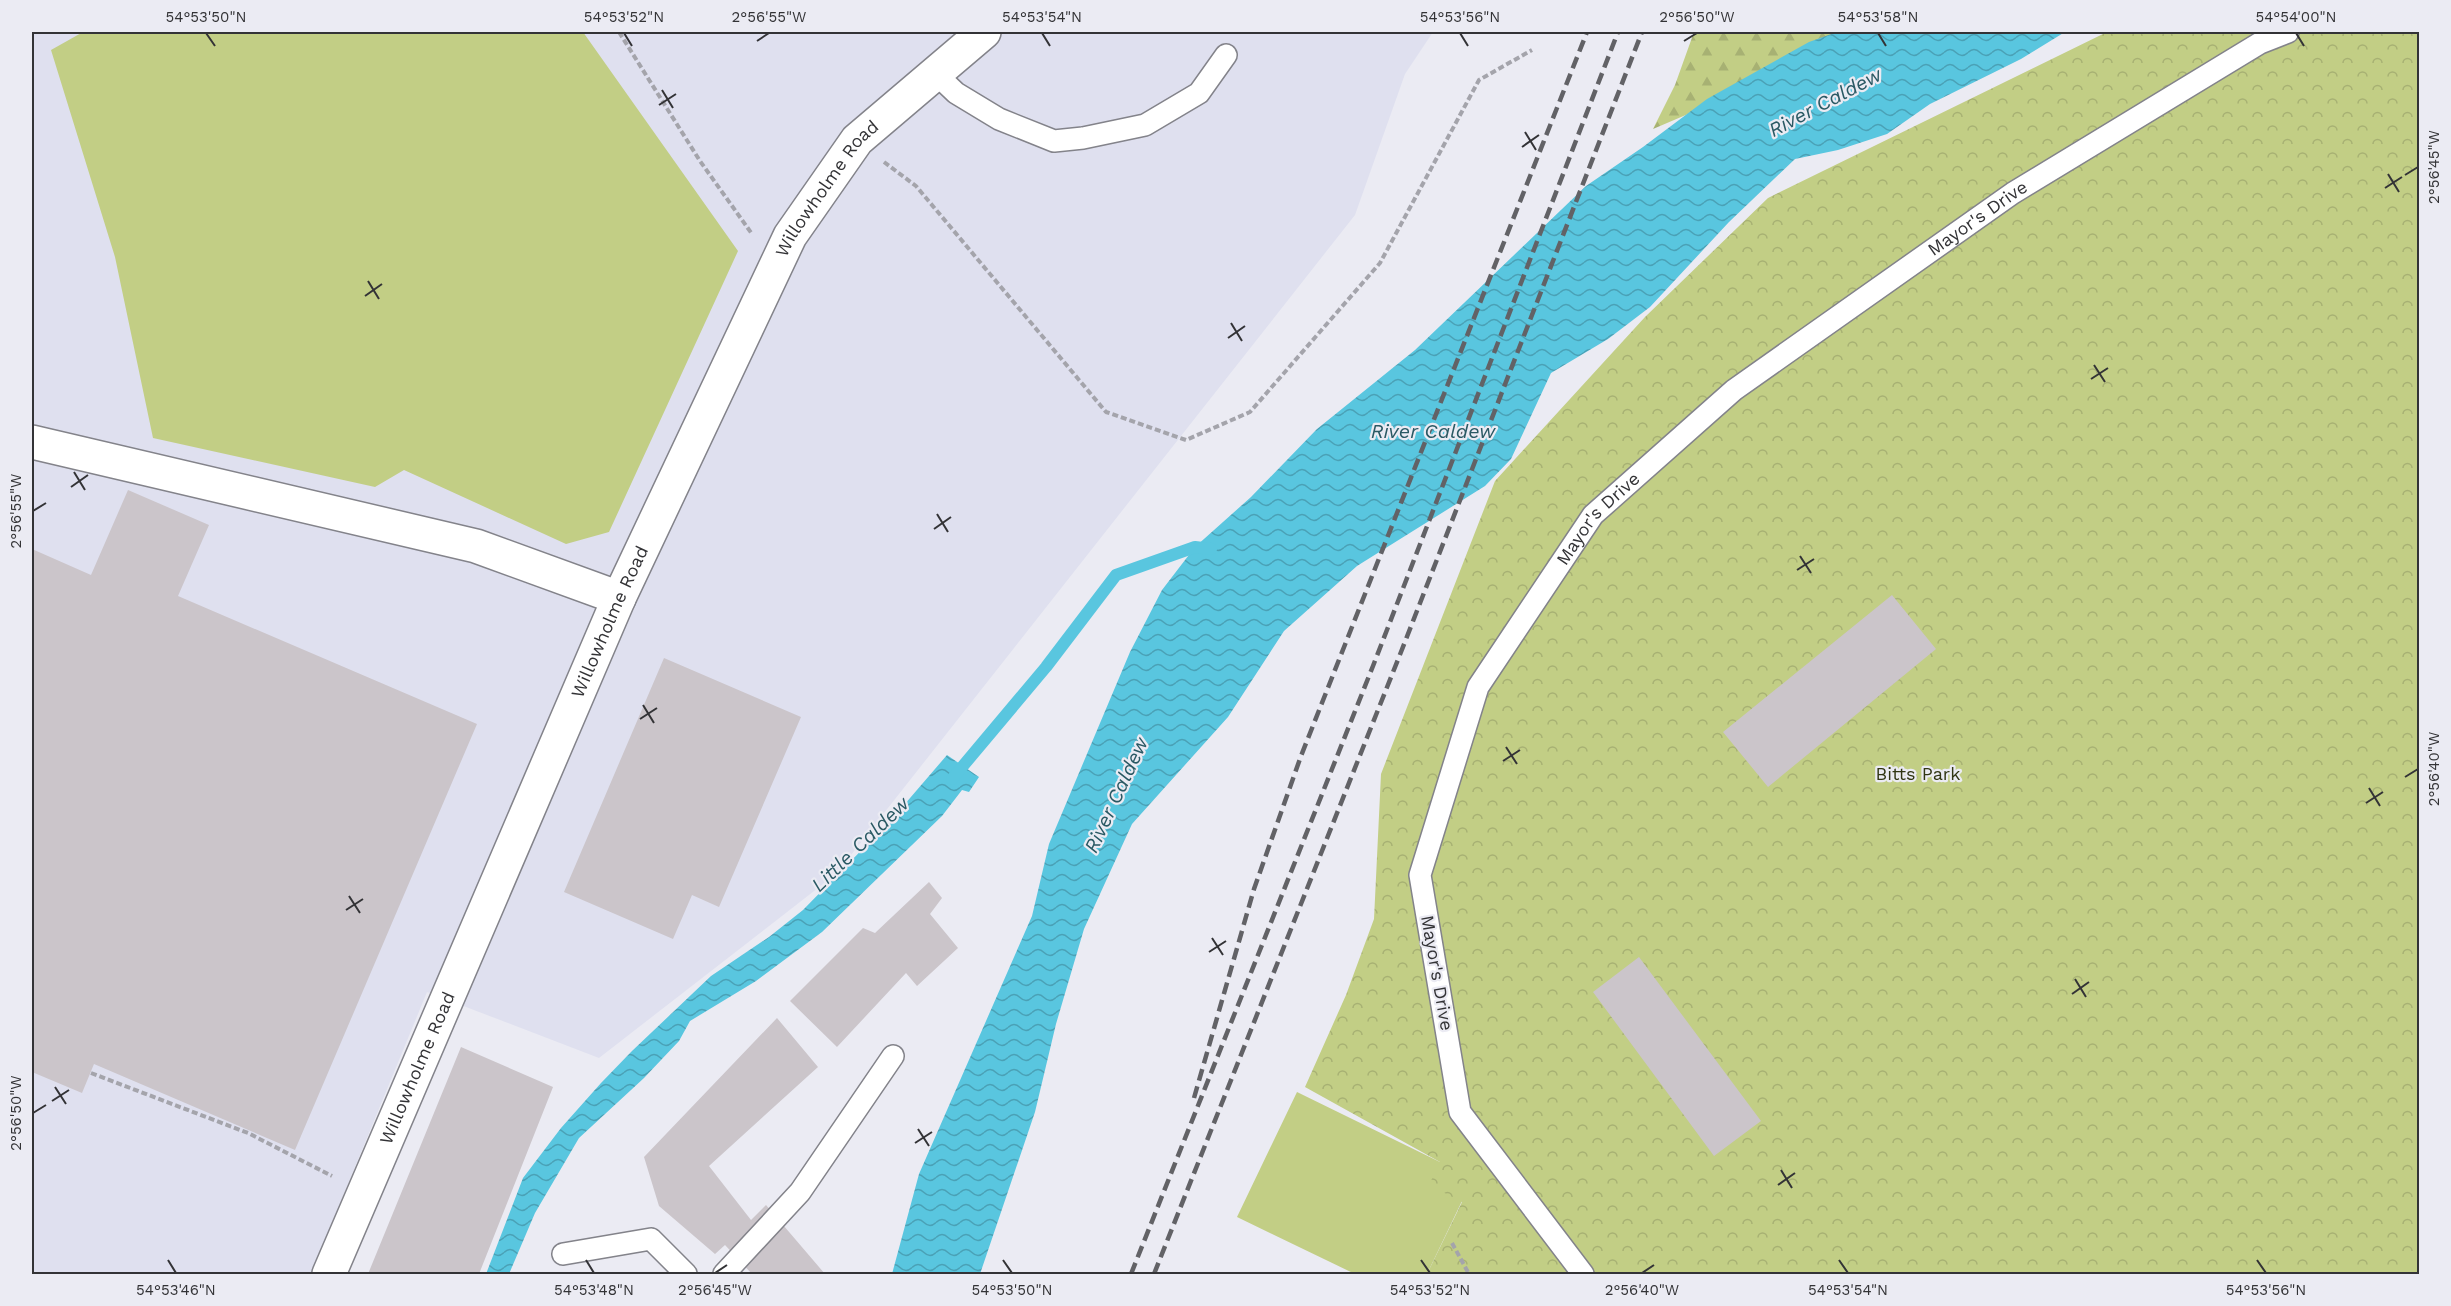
<svg xmlns="http://www.w3.org/2000/svg" width="2451" height="1306" viewBox="0 0 2451 1306" font-family="'Work Sans',sans-serif">
	<defs>
		<pattern id="forest-firs" width="22" height="20" patternUnits="userSpaceOnUse" patternTransform="scale(1.5)"><rect width="22" height="20" fill="#c2ce85"/><path d="M5 1l3.5 6h-7zM16 11l3.5 6h-7z" fill="#a7b173"/></pattern>
		<pattern id="park-crowns" width="20" height="18" patternUnits="userSpaceOnUse" patternTransform="scale(1.5)"><rect width="20" height="18" fill="#c2ce85"/><path d="M2 6a3 3 0 1 1 6 0M12 15a3 3 0 1 1 6 0" fill="none" stroke="#a7b173"/></pattern>
		<pattern id="water-waves" width="16" height="10" patternUnits="userSpaceOnUse" patternTransform="scale(1.5)"><rect width="16" height="10" fill="#59c6df"/><path d="M0 5q4-4 8 0t8 0" fill="none" stroke="#4aa1b6"/></pattern>
	</defs>
	<rect width="100%" height="100%" fill="#ebebf3"/>
	<path fill="#dfe0ef" d="M32,32h1401l-28,42 -50,141 -519,659 -237,184 -172,-66 -116,282h-279z"/>
	<path fill="#c2ce85" d="M83,32h500l155,219 -129,281 -43,12 -162,-74 -29,17 -222,-49 -38,-181 -64,-207z
		M1297,1092l143,70 22,39 -35,73h-72l-118,-57z"/>
	<path fill="url(#forest-firs)" d="M1694,32h150l-95,56 -96,41 22,-44z"/>
	<path fill="url(#park-crowns)" d="M2107,32h312v1242h-992l35,-72 -33,-17 11,-23 -135,-75 41,-92 28,-76 7,-145 114,-293 150,-164 123,-119z"/>
	<path fill="url(#water-waves)" d="M1837,32h228l-44,27 -91,45 -43,30 -49,16 -43,9 -66,63 -79,85 -42,32 -57,34 -40,86 -26,27 -128,80 -73,65 -56,86 -96,107 -48,105 -28,95 -21,88 -55,162h-88l27,-100 113,-258 17,-72 81,-192 32,-62 33,-43 56,-50 66,-68 98,-79 171,-164 57,-39 64,-48 102,-57z
		M947,755l32,22 -10,15 -7,-2 -20,26 -120,116 -66,49 -66,40 -11,20 -35,37 -65,60 -44,75 -26,61h-23l37,-96 38,-50 40,-45 31,-32 79,-75 58,-39 34,-27 89,-91z"/>
	<g fill="none" stroke-linecap="round" stroke-linejoin="round">
		<path stroke="#59c6df" stroke-width="12" d="M952,779l94,-112 70,-92 79,-28 16,2"/>
	</g>
	<path fill="#cbc5ca" d="M128,490l81,35 -31,71 299,128 -182,426 -201,-86 -12,29 -50,-21v-523l59,26z
		M1892,595l44,54 -168,138 -45,-55z
		M664,658l137,59 -82,190 -27,-12 -19,44 -109,-47z
		M929,882l13,16 -12,16 28,34 -41,38 -11,-13 -69,74 -47,-46 73,-73 12,5z
		M1639,957l122,164 -47,35 -121,-164z
		M777,1018l41,49 -109,99 42,54 15,-15 59,69h-73l-27,-29 -10,9 -56,-48 -15,-49z
		M461,1047l92,40 -74,187h-111z"/>
	<g fill="none" stroke-linecap="round" stroke-linejoin="round">
		<defs>
			<g id="lane">
				<path d="M935,73l21,20 43,26 55,22 29,-3 62,-13 54,-32 27,-38"/>
				<path d="M563,1254l88,-15 35,35"/>
				<path d="M724,1274l76,-82 93,-136"/>
				<path id="s1" d="M1583,1274l-123,-162 -40,-237 58,-188 115,-172 141,-125 279,-197 247,-150 28,-11"/>
			</g>
			<g id="street">
				<path d="M32,442l444,104 143,52"/>
				<path id="s2" d="M329,1274l290,-676 171,-362 67,-96 127,-108"/>
			</g>
		</defs>
		<use href="#lane" stroke="#83838a" stroke-width="24"/>
		<use href="#street" stroke="#83838a" stroke-width="36"/>
		<path stroke="#a4a4ab" stroke-width="4" stroke-dasharray="6 3" stroke-linecap="butt" d="M619,32l81,129 52,73
			M884,162l32,24 190,226 80,28 64,-28 130,-149 99,-183 53,-30
			M91,1073l157,60 84,43
			M1452,1243l17,31"/>
		<use href="#lane" stroke="#fff" stroke-width="21"/>
		<use href="#street" stroke="#fff" stroke-width="33"/>
		<path stroke="#626266" stroke-width="4.5" stroke-dasharray="12 6" stroke-linecap="butt" d="M1194,1098l60,-209 47,-133 286,-724
			M1131,1274l242,-608 245,-634
			M1154,1274l247,-622 241,-620"/>
	</g>
	<path fill="none" stroke="#333336" stroke-width="2" d="M206,33l9,13M624,33l8,13M1042,33l8,13M1460,33l8,13M1878,33l8,13M2296,33l8,13M757,41l12,-8M1684,41l13,-8M662,90l11,18M659,105l17,-11M1525,132l11,18M1522,147l17,-12M2388,174l11,18M2405,175l13,-8M2385,188l17,-11M368,281l11,18M365,296l17,-12M1231,323l11,18M1228,338l17,-12M2094,365l11,17M2091,379l17,-11M74,472l11,18M71,487l17,-12M33,511l13,-8M937,514l11,18M934,529l17,-12M1800,556l11,17M1797,570l17,-11M643,705l11,18M640,719l17,-11M1506,747l11,17M1503,761l17,-11M2405,777l13,-8M2369,788l11,18M2366,803l17,-11M349,896l11,17M346,910l17,-11M1212,938l11,17M1209,952l17,-11M2075,979l11,18M2072,994l17,-12M55,1087l11,17M52,1101l17,-11M33,1113l13,-8M918,1129l11,17M915,1143l17,-11M1781,1170l11,18M1778,1185l17,-12M168,1260l8,13M586,1260l8,13M1003,1260l9,13M1421,1260l9,13M1839,1260l9,13M2257,1260l9,13M715,1273l12,-8M1642,1273l12,-8"/>
	<g text-anchor="middle" stroke-width="4.5" stroke-linejoin="round" paint-order="stroke">
		<g font-size="18" fill="#333336" stroke="#ebebf3">
			<text dy="6" stroke="none"><textPath href="#s2" startOffset="1196">Willowholme Road</textPath></text>
			<text dy="6" stroke="none"><textPath href="#s1" startOffset="1334">Mayor's Drive</textPath></text>
			<text dy="6" stroke="none"><textPath href="#s1" startOffset="848">Mayor's Drive</textPath></text>
			<text dy="6" stroke="none"><textPath href="#s2" startOffset="710">Willowholme Road</textPath></text>
			<text transform="translate(1437 973) rotate(80)" y="6">Mayor's Drive</text>
			<text dy="6" stroke="none"><textPath href="#s2" startOffset="224">Willowholme Road</textPath></text>
		</g>
		<g font-size="18" fill="#303513" stroke="#ebebf3">
			<text x="1918" y="780">Bitts Park</text>
		</g>
		<g font-size="20" font-style="italic" fill="#2a5964" stroke="#ebebf3">
			<text transform="translate(1825 102) rotate(-28)" y="7">River Caldew</text>
			<text x="1433" y="438">River Caldew</text>
			<text transform="translate(1116 795) rotate(-65)" y="7">River Caldew</text>
			<text transform="translate(860 844) rotate(-44)" y="7">Little Caldew</text>
		</g>
	</g>
	<rect width="2451" height="1306" fill="none" stroke="#ebebf3" stroke-width="66"/>
	<rect x="33" y="33" width="2385" height="1240" fill="none" stroke="#333336" stroke-width="2"/>
	<g font-size="15" text-anchor="middle" fill="#333336">
		<text x="206" y="22">54°53'50"N</text>
		<text x="624" y="22">54°53'52"N</text>
		<text x="769" y="22">2°56'55"W</text>
		<text x="1042" y="22">54°53'54"N</text>
		<text x="1460" y="22">54°53'56"N</text>
		<text x="1697" y="22">2°56'50"W</text>
		<text x="1878" y="22">54°53'58"N</text>
		<text x="2296" y="22">54°54'00"N</text>
		<text transform="translate(2434 167) rotate(-90)" y="5">2°56'45"W</text>
		<text transform="translate(16 511) rotate(-90)" y="5">2°56'55"W</text>
		<text transform="translate(2434 769) rotate(-90)" y="5">2°56'40"W</text>
		<text transform="translate(16 1113) rotate(-90)" y="5">2°56'50"W</text>
		<text x="176" y="1295">54°53'46"N</text>
		<text x="594" y="1295">54°53'48"N</text>
		<text x="715" y="1295">2°56'45"W</text>
		<text x="1012" y="1295">54°53'50"N</text>
		<text x="1430" y="1295">54°53'52"N</text>
		<text x="1642" y="1295">2°56'40"W</text>
		<text x="1848" y="1295">54°53'54"N</text>
		<text x="2266" y="1295">54°53'56"N</text>
	</g>
</svg>
